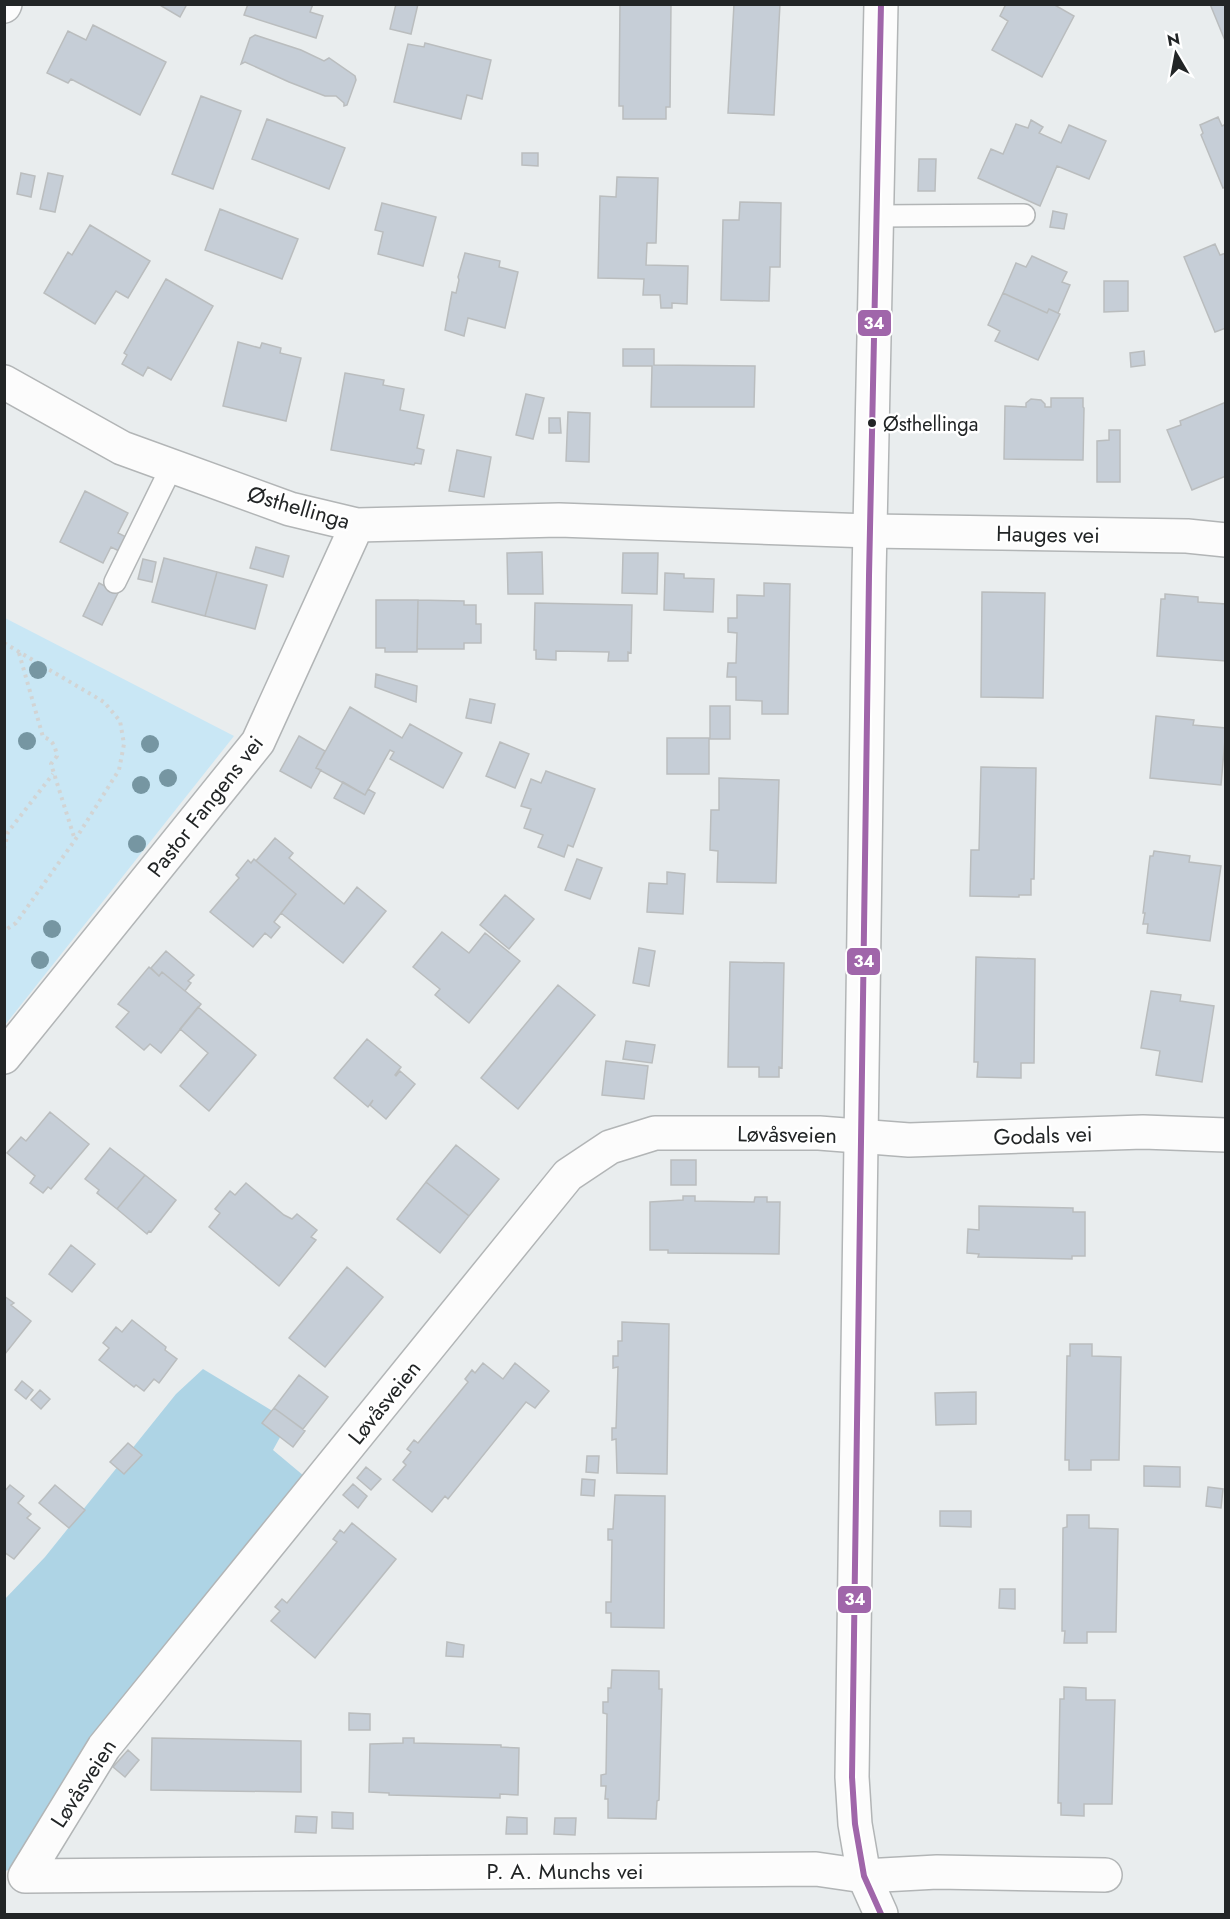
<svg xmlns="http://www.w3.org/2000/svg" width="1230" height="1919" viewBox="0 0 1230 1919" font-family="Jost,sans-serif">
	<rect width="100%" height="100%" fill="#e9edee"/>
	<path fill="#c9e7f5" d="M5,618l229,118 -229,289z"/>
	<path fill="#aed4e5" d="M203,1369l86,52 -16,29 31,26 -214,261 -78,132 -7,2 -1,-271 41,-43 131,-163z"/>
	<path fill="#c6ced7" stroke="#babdbe" stroke-width="1.5" d="M158,4h29l-7,13z
		M248,4h65l-3,8 13,4 -7,22 -72,-23z
		M396,4h22l-7,30 -21,-5z
		M620,4h51l-1,103h-4v12h-43v-13h-4z
		M734,4h46l-6,111 -46,-2z
		M1006,4h47l21,12 -32,61 -50,-27 16,-29 -8,-5z
		M1210,4h16v39z
		M93,25l73,37 -26,53 -69,-36 -3,4 -21,-10 21,-42 18,9z
		M255,35l46,15 23,11 5,-3 26,18 1,4 -9,25 -3,1v-3l-8,-7h-11l-36,-14 -44,-20 -4,2 9,-26z
		M425,43l66,17 -9,39 -15,-4 -6,24 -67,-17 14,-58 16,3z
		M201,96l40,15 -28,78 -41,-15z
		M1218,117l4,9 4,-2v63l-3,1 -22,-53 2,-2 -3,-8z
		M267,119l78,29 -16,41 -77,-30z
		M1031,120l12,7 -4,6 22,10 8,-18 37,16 -17,38 -32,-13 -17,40 -62,-28 13,-29 12,5 13,-30 12,4z
		M522,153h16v13l-16,-1z
		M919,159h17l-1,32h-17z
		M21,173l14,3 -4,21 -14,-3z
		M48,173l15,3 -8,36 -15,-3z
		M617,177l41,1 -2,65h-9l-1,22 42,1 -1,38 -15,-1v5h-11l-1,-13h-17l1,-16 -46,-1 2,-82 16,1z
		M740,202l41,1 -1,64h-10l-1,34 -48,-1 2,-80h16z
		M382,203l54,14 -13,49 -45,-12 5,-22 -8,-2z
		M220,209l78,30 -16,40 -77,-29z
		M1053,211l14,3 -3,15 -14,-2z
		M90,225l60,36 -22,37 -12,-7 -21,33 -51,-31 24,-41 4,3z
		M1215,244l5,11 6,-2v75l-11,4 -31,-75z
		M465,253l35,8 -1,6 19,5 -13,56 -37,-10 -4,18 -19,-6 7,-38 4,1 3,-13 -1,-3z
		M1032,256l35,16 -5,10 8,3 -12,28 -9,-4 -2,4 -44,-20 13,-30 10,4z
		M166,279l47,27 -42,74 -23,-13 -5,9 -21,-12 5,-9 -3,-2z
		M1104,281h24v30l-24,1z
		M1003,293l44,20 2,-4 11,5 -22,46 -43,-19 5,-10 -12,-6z
		M238,342l22,6 2,-5 19,5 -1,5 21,5 -15,63 -63,-15z
		M623,349h31v16l101,1 -1,41h-103l1,-41h-29z
		M1144,351l1,14 -14,2 -1,-14z
		M345,373l39,7 -1,5 21,4 -4,21 24,5 -7,33 7,2 -3,14 -6,-1 -1,2 -83,-15z
		M526,394l18,4 -11,41 -17,-4z
		M1051,398h32v9l1,1 -1,52 -79,-1 1,-53 21,1v-4l5,-4 10,1 4,4v3h6z
		M1226,402v74l-34,14 -25,-60 14,-5 -1,-4z
		M568,412l22,1 -1,49 -23,-1z
		M549,418h11l1,15h-12z
		M1109,430h11v52h-23v-41l12,-1z
		M457,450l34,7 -7,40 -35,-6z
		M85,491l43,22 -10,20 12,6 -7,14 -12,-6 -8,16 -43,-21z
		M256,547l33,9 -6,21 -33,-9z
		M542,552l1,42h-35l-1,-41z
		M623,553h35l-1,41 -35,-1z
		M164,558l53,14 -12,44 -53,-14z
		M143,559l13,3 -4,20 -14,-3z
		M217,572l50,13 -12,44 -50,-13z
		M665,573l19,1v4l30,1 -1,33 -49,-2z
		M99,583l19,10 -16,32 -19,-9z
		M764,583l26,1 -2,130h-26v-13l-26,-1v-23h-9l1,-14h8l1,-30 -9,-1v-14h9v-23l27,1z
		M982,592l63,1 -2,105 -62,-1z
		M1165,594l33,3v5l28,2v57l-69,-5 4,-57h4z
		M376,600h42l-1,52h-32v-4h-9z
		M418,600l46,1v4h12v19h5v19h-17v6h-47z
		M535,603l97,2 -1,48 -3,-1v9h-20l1,-9 -53,-1v9l-20,-1v-9h-2z
		M376,674l41,12 -1,16 -41,-15z
		M470,699l25,5 -4,19 -25,-5z
		M710,706h20v33h-20z
		M350,707l52,31 8,-14 52,29 -19,35 -53,-29 4,-7 -4,-2 -25,45 -49,-27z
		M1156,716l38,4 -1,5 33,3 -5,57 -71,-7z
		M299,736l26,15 -9,17 5,2 -10,18 -31,-17z
		M667,738h42v36h-42z
		M500,742l29,12 -14,34 -29,-12z
		M981,767l55,1 -2,111h-3v16h-12v2l-49,-1 1,-46h8z
		M546,771l49,18 -22,58 -5,-2 -4,12 -26,-10 5,-12 -19,-7 7,-19 -10,-3 10,-27 10,4z
		M719,778l60,2 -3,103 -59,-1 1,-31 -8,-1 1,-40h8z
		M343,782l22,13 3,-6 7,4 -11,21 -30,-16z
		M275,838l18,15 -4,5 55,46 13,-17 29,24 -43,52 -62,-50 15,-19 -40,-33z
		M1154,851l36,5 -1,6 32,4 -11,75 -63,-8 1,-9h-5l2,-11h-2l7,-57h3z
		M254,859l42,35 -22,28 6,5 -9,11 -6,-5 -12,14 -43,-35 29,-34 -3,-3 12,-15 3,3z
		M577,859l25,9 -12,31 -25,-9z
		M667,872l18,2 -2,40 -36,-2 2,-29 18,1z
		M505,895l29,24 -25,30 -29,-24z
		M442,932l27,21 16,-20 35,28 -51,62 -34,-28 5,-6 -27,-22z
		M639,948l16,3 -6,35 -16,-3z
		M166,951l28,24 -6,6 3,2 -6,8 -23,-19 -3,4 -8,-8z
		M976,957l59,2 -1,104h-13v15l-44,-1 1,-15h-4z
		M730,962l54,1 -2,105 -3,-1v10h-20v-10h-31z
		M149,967l10,9 3,-4 39,32 -40,49 -11,-9 -6,6 -28,-23 13,-15 -11,-8z
		M558,985l37,30 -77,94 -37,-31z
		M1151,991l30,4 -1,6 34,5 -12,76 -46,-7 4,-24 -19,-3z
		M198,1007l58,48 -47,56 -29,-25 28,-33 -28,-24z
		M367,1039l34,28 -6,8 1,1 4,-5 15,13 -29,35 -16,-14 3,-5 -5,7 -34,-29z
		M626,1041l29,4 -3,18 -29,-4z
		M606,1061l42,5 -4,33 -42,-4z
		M50,1112l39,32 -38,45 -3,-2 -5,6 -13,-10 5,-7 -28,-23 14,-16 5,4z
		M456,1145l43,34 -30,37 -43,-34z
		M110,1148l35,27 -28,34 -20,-16 2,-3 -14,-11z
		M671,1160h25v25h-25z
		M145,1175l31,25 -25,32 -2,-1 -2,3 -30,-25z
		M426,1182l43,34 -29,37 -43,-34z
		M246,1183l38,32 8,4 5,-5 20,16 -6,7 5,3 -37,46 -70,-59 11,-14 -5,-4 15,-18 5,4z
		M683,1196h12v5l59,1 1,-5h12v5h13l-1,52 -111,-1v-3h-18v-48l33,-2z
		M979,1206l94,2v4h12v44h-13v3l-94,-2 1,-3 -12,-1 1,-24 11,1z
		M71,1245l24,19 -23,28 -23,-18z
		M347,1267l36,30 -58,70 -36,-29z
		M4,1296l10,7 -3,2 20,16 -26,33z
		M132,1320l34,27 -1,3 12,9 -18,24 -5,-4 -10,12 -8,-6 -2,2 -35,-27 10,-12 -6,-5 13,-16 6,5z
		M622,1322l47,2 -2,150 -50,-1 -1,-34 -4,1v-12h4l2,-61 -5,1v-12h5v-15h4z
		M1070,1344h22v12l29,1 -2,103h-28v10h-22v-10h-4l2,-104h3z
		M483,1363l20,16 12,-16 34,28 -14,17 -9,-6 -78,97 -3,-3 -13,16 -39,-32 13,-15 -3,-3 8,-10 -4,-3 7,-9 4,3 50,-61 -3,-3 7,-9 3,3z
		M299,1375l29,22 -25,32 -29,-21z
		M22,1381l11,9 -7,9 -11,-9z
		M40,1390l10,9 -9,10 -10,-9z
		M976,1392v32l-40,1 -1,-32z
		M274,1408l31,23 -12,16 -31,-24z
		M128,1443l14,12 -18,19 -14,-12z
		M587,1456h12l-1,17 -12,-1z
		M1144,1466l36,1v20l-36,-1z
		M366,1467l15,12 -10,11 -14,-12z
		M582,1479l13,1 -1,16 -13,-1z
		M353,1484l14,12 -9,12 -15,-13z
		M10,1485l14,11 -6,7 13,11 -4,4 13,10 -26,31 -10,-7v-60z
		M55,1485l30,25 -16,18 -30,-25z
		M1208,1487l15,2 -2,19 -15,-2z
		M615,1495l50,1 -1,132 -53,-1v-14h-5v-11h5l1,-62h-4v-11h5z
		M940,1511h31v16l-31,-1z
		M1067,1515h22v13l29,1 -2,103h-29v11h-23l1,-12h-3l1,-103 4,-1z
		M352,1523l44,36 -81,99 -44,-37 9,-10 -5,-4 7,-8 5,4 50,-61 -4,-3 7,-9 4,3z
		M1000,1589h15v20l-16,-1z
		M447,1642l17,3 -1,12 -17,-1z
		M612,1670l47,1v18h3l-3,111 -2,1 -1,18 -48,-1v-19h-3l1,-13h-5v-11l5,-1 1,-60 -4,-1v-11h5v-14h3z
		M1064,1687l22,1v12h29l-3,104h-28v12l-23,-1v-12h-3l2,-104h4z
		M349,1713l21,1v16h-21z
		M152,1738l149,3v51l-150,-2z
		M403,1738h11v5l87,2v2l18,1 -1,47 -18,-1v4l-111,-3v-2l-20,-1 1,-48 33,-1z
		M128,1750l11,10 -14,17 -12,-10z
		M332,1812l21,1v16l-21,-1z
		M296,1816l21,1 -1,16 -21,-1z
		M507,1817l20,1v16h-21z
		M555,1818h21l-1,17 -21,-1z"/>
	<g fill="none" stroke-linecap="round" stroke-linejoin="round">
		<defs>
			<path id="lane" d="M877,216l147,-1
				M115,582l57,-116"/>
			<path id="street" d="M4,6l1,-2
				M4,382l118,66 168,61 67,16 202,-5 311,11 317,5 39,4
				M4,1057l254,-315 99,-217
				M25,1876l79,-129 464,-572 42,-28 45,-14h164l90,7 234,-8 83,3
				M25,1876l791,-7 48,7 73,-4 168,3"/>
			<path id="secondary" d="M881,1914l-17,-38 -9,-52 -3,-47 17,-1201 12,-572"/>
		</defs>
		<use href="#lane" stroke="#b2b5b6" stroke-width="24"/>
		<use href="#street" stroke="#b2b5b6" stroke-width="36"/>
		<use href="#secondary" stroke="#b2b5b6" stroke-width="36"/>
		<path stroke="#d2d4d4" stroke-width="4" stroke-dasharray="3 4.5" stroke-linecap="butt" d="M4,643l100,59 16,19 4,23 -5,26 -44,70 -59,83 -12,8
			M19,653l24,84c10,3 12,9 14,19l-6,8 24,76
			M4,849l4,-17 45,-58"/>
		<use href="#lane" stroke="#fcfcfc" stroke-width="21"/>
		<use href="#street" stroke="#fcfcfc" stroke-width="33"/>
		<use href="#secondary" stroke="#fcfcfc" stroke-width="33"/>
		<defs>
			<path id="bus-1" d="M881,4l-12,572 -17,1201 3,47 9,52 17,38"/>
		</defs>
		<use href="#bus-1" stroke="#fff" stroke-width="10"/>
		<use href="#bus-1" stroke="#a066aa" stroke-width="6"/>
	</g>
	<g fill="#7696a2">
		<circle cx="38" cy="670" r="9"/>
		<circle cx="27" cy="741" r="9"/>
		<circle cx="150" cy="744" r="9"/>
		<circle cx="168" cy="778" r="9"/>
		<circle cx="141" cy="785" r="9"/>
		<circle cx="137" cy="844" r="9"/>
		<circle cx="52" cy="929" r="9"/>
		<circle cx="40" cy="960" r="9"/>
	</g>
	<circle fill="#222526" stroke="#fff" stroke-width="2" cx="872" cy="423" r="5"/>
	<g text-anchor="middle" stroke-width="5" stroke-linejoin="round" paint-order="stroke">
		<g font-size="20" fill="#222526" stroke="#fff" text-anchor="start">
			<text x="883" y="431">Østhellinga</text>
		</g>
		<g font-size="22" fill="#222526" stroke="#fff">
			<text transform="translate(299 507) rotate(16)" y="8">Østhellinga</text>
			<text transform="translate(1048 534) rotate(1)" y="8">Hauges vei</text>
			<text transform="translate(205 806) rotate(-52)" y="8">Pastor Fangens vei</text>
			<text transform="translate(787 1134) rotate(1)" y="8">Løvåsveien</text>
			<text transform="translate(1043 1135) rotate(-2)" y="8">Godals vei</text>
			<text transform="translate(384 1402) rotate(-51)" y="8">Løvåsveien</text>
			<text transform="translate(83 1783) rotate(-57)" y="8">Løvåsveien</text>
			<text x="565" y="1879">P. A. Munchs vei</text>
		</g>
	</g>
	<g stroke="#fff" stroke-width="2">
		<rect x="857" y="309" width="35" height="28" rx="6" fill="#a066aa"/>
		<rect x="846" y="947" width="35" height="29" rx="6" fill="#a066aa"/>
		<rect x="837" y="1585" width="35" height="29" rx="6" fill="#a066aa"/>
	</g>
	<g font-size="16" text-anchor="middle" font-weight="bold" fill="#fff">
		<text x="874" y="329">34</text>
		<text x="864" y="967">34</text>
		<text x="855" y="1605">34</text>
	</g>
	<rect width="1230" height="1919" fill="none" stroke="#222526" stroke-width="12"/>
	<g transform="translate(1176 54) rotate(350)" stroke="#ffffff" stroke-width="4.5" paint-order="stroke">
	<path d="M0-4.5L10 22L0 15L-10 22Z" fill="#222526"/>
	<text y="-9" font-size="16" font-weight="bold" text-anchor="middle" fill="#222526">N</text>
	</g>
</svg>
